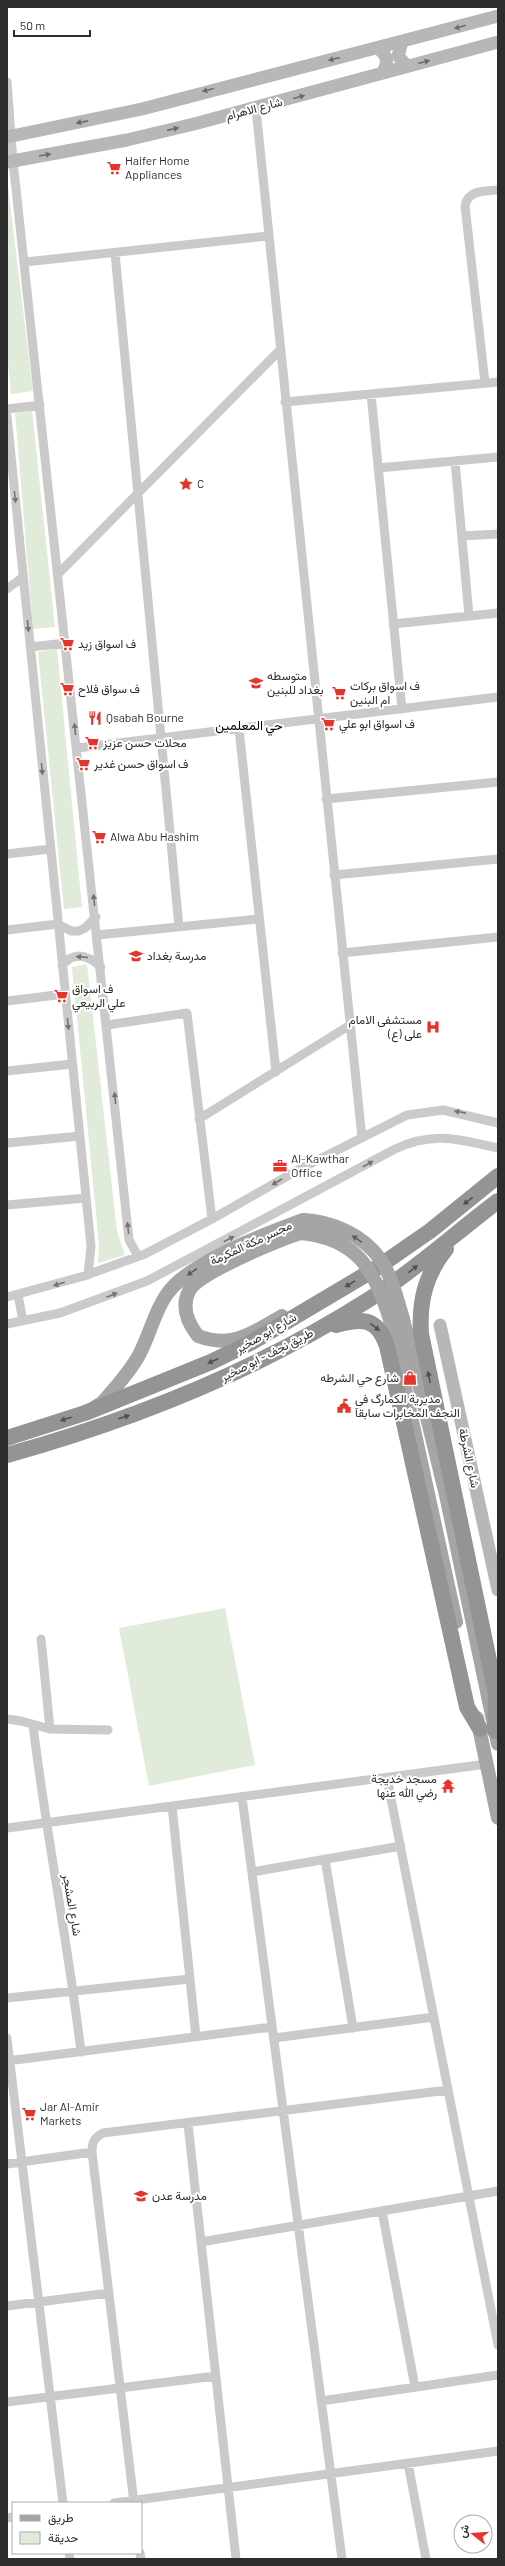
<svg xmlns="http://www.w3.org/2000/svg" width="505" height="2566" viewBox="0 0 505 2566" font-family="Barlow,Vazirmatn,sans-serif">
	<rect width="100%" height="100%" fill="#fff"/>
	<path fill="#e1ebda" d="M7,178l26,213 -22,3 -4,-39z
		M32,410l23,217 -22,2 -18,-216z
		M57,648l25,259 -18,2 -26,-257z
		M87,964l30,267 8,24 -27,8 1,-18 -27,-278z
		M225,1608l30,157 -106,21 -30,-158z"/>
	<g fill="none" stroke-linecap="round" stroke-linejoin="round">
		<path stroke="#cacaca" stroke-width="9" d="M7,82l6,79 116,1079 9,16 7,-2
			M256,109l106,1029
			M115,253l64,674
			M25,262l243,-26
			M485,383l-20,-177c3,-16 19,-15 33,-16
			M371,394l31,315
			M285,402l213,-20
			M7,409l33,-4
			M7,416l84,830 -3,29 -4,1
			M455,461l14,155
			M378,468l120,-11
			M462,536l36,-2
			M59,573l221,-223
			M7,589l16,-12
			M393,624l105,-11
			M30,647l36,-4
			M239,729l37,343
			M77,748l421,-51
			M326,799l172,-17
			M7,854l43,-5
			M334,875l164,-16
			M7,930l51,-6 13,7h8l6,-3 11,-11
			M97,935l162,-16
			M342,953l156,-16
			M62,965c13,-14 26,-10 39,2
			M7,1001l58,-7
			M107,1025l80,-12 25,206
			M7,1071l65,-7
			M199,1119l151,-94
			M7,1143l73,-7
			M7,1205l79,-7
			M18,1295l5,26
			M7,1297l77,-21 61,-22 67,-35 86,-49 109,-55 36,-5 55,13
			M7,1324l53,-11 87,-32 248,-132c39,-18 63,-10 103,-1
			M41,1639l9,90
			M7,1719l14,2 29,8 58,1
			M33,1725c13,109 35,217 48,327
			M387,1778l111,567
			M242,1797l100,762
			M172,1806l24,231
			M7,1828l480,-64
			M325,1859l28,169
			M252,1872l149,-26
			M7,1998l183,-19
			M7,2038l56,465
			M274,2038l160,-21
			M7,2061l265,-34
			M188,2124l48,435
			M7,2164l85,-12
			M382,2211l33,176
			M201,2242l297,-51
			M7,2306l102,-13
			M321,2401l177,-26
			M7,2402l209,-26
			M408,2463l18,96
			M114,2503l384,-52
			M134,2503l-42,-351c0,-10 2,-14 11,-19l345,-43
			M7,2518l6,-1
			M69,2553l1,6
			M140,2553l1,6"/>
		<path stroke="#b7b7b7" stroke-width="13" d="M402,42l-4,14 9,10
			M377,48c11,6 12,16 5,25
			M7,137l135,-28 356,-93
			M7,162l120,-22 67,-16 304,-82
			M440,1325l58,265"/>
		<path stroke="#a5a5a5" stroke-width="14" d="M282,1316c-30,17 -49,33 -84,20 -11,-14 -17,-29 -9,-45 9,-18 90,-51 111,-58
			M403,1319l43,176 52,249
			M390,1320l66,302
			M95,1407l7,-4c13,-15 28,-31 37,-48 11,-20 15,-43 28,-61 23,-33 99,-60 136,-74
			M477,1718l21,100"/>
		<path stroke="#949494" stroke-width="16" d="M446,1249c-21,26 -27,53 -25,85l75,360 -1,37
			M336,1325c26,-7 41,-8 51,21l80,361 13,22
			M7,1438l78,-25 126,-51 41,-20 123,-73 55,-38 68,-55
			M7,1455c125,-35 251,-85 361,-155 46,-29 86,-66 130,-99"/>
		<path stroke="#a5a5a5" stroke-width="14" d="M303,1220c28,1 60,15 77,39 12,17 17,40 23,60
			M300,1233c57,5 75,37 90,87"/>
	</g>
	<defs><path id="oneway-solid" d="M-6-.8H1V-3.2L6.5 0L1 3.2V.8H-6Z"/></defs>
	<g fill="#6b6b6b">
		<use href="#oneway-solid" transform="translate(460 27) rotate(164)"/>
		<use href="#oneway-solid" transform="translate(334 59) rotate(166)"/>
		<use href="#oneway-solid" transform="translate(424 62) rotate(-15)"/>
		<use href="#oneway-solid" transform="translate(208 90) rotate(166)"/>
		<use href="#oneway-solid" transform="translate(299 97) rotate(-15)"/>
		<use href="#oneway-solid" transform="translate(82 122) rotate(169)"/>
		<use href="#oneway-solid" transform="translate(173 129) rotate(-13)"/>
		<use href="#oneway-solid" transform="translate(45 155) rotate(-10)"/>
	</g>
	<g fill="#747474">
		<use href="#oneway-solid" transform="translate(15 497) rotate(84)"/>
		<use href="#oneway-solid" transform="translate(28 626) rotate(84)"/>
		<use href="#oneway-solid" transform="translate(75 729) rotate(-96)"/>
		<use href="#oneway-solid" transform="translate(42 769) rotate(84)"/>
		<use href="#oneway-solid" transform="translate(94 900) rotate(-96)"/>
		<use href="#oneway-solid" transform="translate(82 957) rotate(-175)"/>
		<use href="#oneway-solid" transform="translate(68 1024) rotate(84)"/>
		<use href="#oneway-solid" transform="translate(115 1098) rotate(-96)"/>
		<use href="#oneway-solid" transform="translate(460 1112) rotate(-169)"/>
		<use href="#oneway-solid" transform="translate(368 1164) rotate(-29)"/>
		<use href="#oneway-solid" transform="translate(277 1182) rotate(150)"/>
		<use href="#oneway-solid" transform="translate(128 1228) rotate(-96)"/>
		<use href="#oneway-solid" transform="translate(229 1239) rotate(-28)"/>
		<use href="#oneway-solid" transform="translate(59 1284) rotate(163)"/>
		<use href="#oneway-solid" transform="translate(112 1295) rotate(-21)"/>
	</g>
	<g fill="#515151">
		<use href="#oneway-solid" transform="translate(468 1201) rotate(141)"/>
		<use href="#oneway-solid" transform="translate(413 1269) rotate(-38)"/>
		<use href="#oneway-solid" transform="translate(350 1284) rotate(149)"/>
		<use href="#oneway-solid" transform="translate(375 1327) rotate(37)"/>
		<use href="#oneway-solid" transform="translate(213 1361) rotate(155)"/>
		<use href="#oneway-solid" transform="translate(429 1377) rotate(-102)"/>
		<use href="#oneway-solid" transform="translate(124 1417) rotate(-18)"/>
		<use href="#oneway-solid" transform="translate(66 1419) rotate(163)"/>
	</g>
	<g fill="#5d5d5d">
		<use href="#oneway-solid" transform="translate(357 1239) rotate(-146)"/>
		<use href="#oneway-solid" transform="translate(192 1272) rotate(146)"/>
	</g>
	<defs>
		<symbol id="supermarket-bare" viewBox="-9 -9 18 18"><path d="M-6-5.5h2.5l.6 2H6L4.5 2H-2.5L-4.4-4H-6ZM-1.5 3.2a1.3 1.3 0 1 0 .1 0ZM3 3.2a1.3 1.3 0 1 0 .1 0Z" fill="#e6342d" stroke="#fff" stroke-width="2.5" paint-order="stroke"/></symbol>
		<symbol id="sight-bare" viewBox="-9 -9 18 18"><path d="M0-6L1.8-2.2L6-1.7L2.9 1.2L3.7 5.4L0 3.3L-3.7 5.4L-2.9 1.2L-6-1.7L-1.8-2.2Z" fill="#e6342d" stroke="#fff" stroke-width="2.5" paint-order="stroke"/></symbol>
		<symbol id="school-bare" viewBox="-9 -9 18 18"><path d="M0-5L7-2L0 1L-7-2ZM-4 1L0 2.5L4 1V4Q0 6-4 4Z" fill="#e6342d" stroke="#fff" stroke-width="2.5" paint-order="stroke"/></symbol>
		<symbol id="restaurant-bare" viewBox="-9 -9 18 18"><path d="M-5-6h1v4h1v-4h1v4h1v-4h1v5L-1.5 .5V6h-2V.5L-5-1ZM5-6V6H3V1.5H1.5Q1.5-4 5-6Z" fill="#e6342d" stroke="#fff" stroke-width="2.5" paint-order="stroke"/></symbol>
		<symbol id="hospital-bare" viewBox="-9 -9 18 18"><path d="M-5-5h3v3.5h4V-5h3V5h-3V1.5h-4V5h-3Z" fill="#e6342d" stroke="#fff" stroke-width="2.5" paint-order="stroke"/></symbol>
		<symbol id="office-bare" viewBox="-9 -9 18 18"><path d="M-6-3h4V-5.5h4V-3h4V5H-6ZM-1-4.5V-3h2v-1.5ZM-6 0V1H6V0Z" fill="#e6342d" stroke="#fff" stroke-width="2.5" paint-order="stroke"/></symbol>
		<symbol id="shop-bare" viewBox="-9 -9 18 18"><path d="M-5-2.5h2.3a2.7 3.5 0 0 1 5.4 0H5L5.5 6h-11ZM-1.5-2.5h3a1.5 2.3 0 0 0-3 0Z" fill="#e6342d" stroke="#fff" stroke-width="2.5" paint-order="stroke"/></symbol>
		<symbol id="civic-bare" viewBox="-9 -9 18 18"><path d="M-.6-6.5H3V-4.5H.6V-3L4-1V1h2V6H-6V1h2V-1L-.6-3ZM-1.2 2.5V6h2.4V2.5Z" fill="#e6342d" stroke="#fff" stroke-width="2.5" paint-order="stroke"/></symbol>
		<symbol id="temple-bare" viewBox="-9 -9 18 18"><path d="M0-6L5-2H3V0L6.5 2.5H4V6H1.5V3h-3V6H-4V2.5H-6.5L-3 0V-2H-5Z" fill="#e6342d" stroke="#fff" stroke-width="2.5" paint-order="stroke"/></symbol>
	</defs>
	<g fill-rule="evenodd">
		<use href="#supermarket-bare" x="104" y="158" width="20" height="20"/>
		<use href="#sight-bare" x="176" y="474" width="20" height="20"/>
		<use href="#supermarket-bare" x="57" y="634" width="20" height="20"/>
		<use href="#school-bare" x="246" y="673" width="20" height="20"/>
		<use href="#supermarket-bare" x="57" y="679" width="20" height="20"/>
		<use href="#supermarket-bare" x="329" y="683" width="20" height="20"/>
		<use href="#restaurant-bare" x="85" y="708" width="20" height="20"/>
		<use href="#supermarket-bare" x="318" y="714" width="20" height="20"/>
		<use href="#supermarket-bare" x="82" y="733" width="20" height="20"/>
		<use href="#supermarket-bare" x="73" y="754" width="20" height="20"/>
		<use href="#supermarket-bare" x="89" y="827" width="20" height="20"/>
		<use href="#school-bare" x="126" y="946" width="20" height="20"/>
		<use href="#supermarket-bare" x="51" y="986" width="20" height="20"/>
		<use href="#hospital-bare" x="423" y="1017" width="20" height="20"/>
		<use href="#office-bare" x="270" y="1156" width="20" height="20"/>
		<use href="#shop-bare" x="400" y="1368" width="20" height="20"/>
		<use href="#civic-bare" x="334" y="1396" width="20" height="20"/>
		<use href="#temple-bare" x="438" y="1776" width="20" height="20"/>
		<use href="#supermarket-bare" x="19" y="2104" width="20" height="20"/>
		<use href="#school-bare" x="131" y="2186" width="20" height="20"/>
	</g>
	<g text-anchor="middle" stroke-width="4" stroke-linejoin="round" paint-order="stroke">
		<g font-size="12" fill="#2d2d2d" stroke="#fff">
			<text transform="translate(254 109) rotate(-15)" y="4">شارع الاهرام</text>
			<text transform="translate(251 1243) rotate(-25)" y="4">مجسر مكة المكرمة</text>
			<text transform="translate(266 1333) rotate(-30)" y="4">شارع ابو صخير</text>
			<text transform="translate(267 1355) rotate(-27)" y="4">طريق نجف - ابو صخير</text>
			<text transform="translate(469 1458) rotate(78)" y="4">شارع الشرطة</text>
			<text transform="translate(72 1905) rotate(80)" y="4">شارع المشجر</text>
		</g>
		<g font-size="12" fill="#2d2d2d" stroke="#fff" text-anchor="start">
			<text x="125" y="165">Haifer Home<tspan x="125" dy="14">Appliances</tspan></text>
			<text x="197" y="488">C</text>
			<text x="78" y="648">ف اسواق زيد</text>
			<text x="267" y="680">متوسطه<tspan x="267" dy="14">بغداد للبنين</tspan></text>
			<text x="350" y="690">ف اسواق بركات<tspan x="350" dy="14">ام البنين</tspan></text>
			<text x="78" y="693">ف سواق فلاح</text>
			<text x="106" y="722">Qsabah Bourne</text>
			<text x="339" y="728">ف اسواق ابو علي</text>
			<text x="103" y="747">محلات حسن عزيز</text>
			<text x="94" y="768">ف اسواق حسن غدير</text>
			<text x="110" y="841">Alwa Abu Hashim</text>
			<text x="147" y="960">مدرسة بغداد</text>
			<text x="72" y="993">ف اسواق<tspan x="72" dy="14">علي الربيعي</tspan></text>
			<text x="422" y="1024" text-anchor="end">مستشفی الامام<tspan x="422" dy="14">علی (ع)</tspan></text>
			<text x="291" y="1163">Al-Kawthar<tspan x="291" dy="14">Office</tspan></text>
			<text x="399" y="1382" text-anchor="end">شارع حي الشرطه</text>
			<text x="355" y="1403">مديرية الكمارگ في<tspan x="355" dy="14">النجف المخابرات سابقآ</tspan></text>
			<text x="437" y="1783" text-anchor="end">مسجد خديجة<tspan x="437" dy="14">رضي الله عنها</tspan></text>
			<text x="40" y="2111">Jar Al-Amir<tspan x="40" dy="14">Markets</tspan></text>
			<text x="152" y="2200">مدرسة عدن</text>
		</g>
		<g font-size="13" fill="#000" stroke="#fff">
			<text x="249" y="730">حي المعلمين</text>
		</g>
	</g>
	<rect width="505" height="2566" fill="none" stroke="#2d2d2d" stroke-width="16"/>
	<rect x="12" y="2502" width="130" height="52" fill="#ffffff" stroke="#ababab"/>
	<rect x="20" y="2515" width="20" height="6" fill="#a5a5a5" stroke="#ababab"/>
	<text x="48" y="2522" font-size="12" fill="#2d2d2d">طريق</text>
	<rect x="20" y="2532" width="20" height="12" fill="#e1ebda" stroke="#ababab"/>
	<text x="48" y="2542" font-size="12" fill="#2d2d2d">حديقة</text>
	<g transform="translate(473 2534) rotate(287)"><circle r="19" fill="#ffffff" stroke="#ababab"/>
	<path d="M0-3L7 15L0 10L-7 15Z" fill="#e6342d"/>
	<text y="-6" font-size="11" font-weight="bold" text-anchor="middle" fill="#2d2d2d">ش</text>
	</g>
	<path d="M14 30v6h76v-6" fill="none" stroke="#2d2d2d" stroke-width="2"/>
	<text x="20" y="30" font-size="12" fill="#2d2d2d" stroke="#ffffff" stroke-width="3" paint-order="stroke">50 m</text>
</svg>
